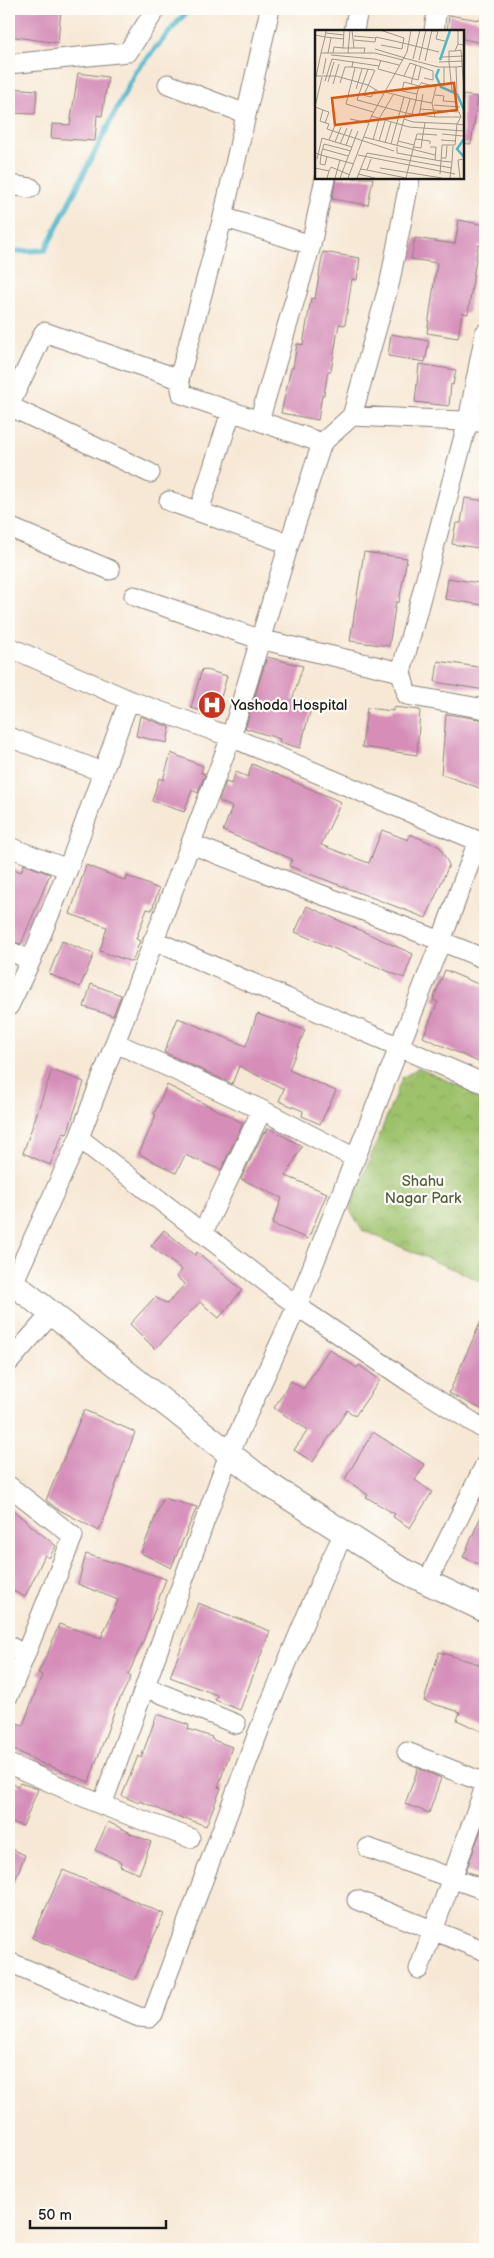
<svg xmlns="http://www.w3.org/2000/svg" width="494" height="2258" viewBox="0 0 494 2258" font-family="'Balsamiq Sans',sans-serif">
	<defs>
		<pattern id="park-crowns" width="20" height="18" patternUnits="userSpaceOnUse" patternTransform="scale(1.25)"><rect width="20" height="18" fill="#9ec26c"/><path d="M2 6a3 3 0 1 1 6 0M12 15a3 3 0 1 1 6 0" fill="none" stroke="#88a65d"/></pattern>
	</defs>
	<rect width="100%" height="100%" fill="#fdfcf7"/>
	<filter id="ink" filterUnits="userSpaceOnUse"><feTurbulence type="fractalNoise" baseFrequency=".02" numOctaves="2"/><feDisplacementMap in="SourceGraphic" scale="10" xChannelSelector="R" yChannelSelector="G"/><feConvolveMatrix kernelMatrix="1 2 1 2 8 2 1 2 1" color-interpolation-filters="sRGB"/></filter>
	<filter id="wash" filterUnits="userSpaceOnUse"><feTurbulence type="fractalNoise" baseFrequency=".0096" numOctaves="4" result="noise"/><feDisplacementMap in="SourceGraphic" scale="20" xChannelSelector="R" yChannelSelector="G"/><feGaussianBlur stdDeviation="1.12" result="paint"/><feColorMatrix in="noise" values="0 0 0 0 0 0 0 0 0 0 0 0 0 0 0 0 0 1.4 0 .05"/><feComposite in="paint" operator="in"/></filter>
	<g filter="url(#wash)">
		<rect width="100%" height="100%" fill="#f7e8d5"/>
		<path fill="url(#park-crowns)" stroke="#5d6f44" d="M418,1068l67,29v186l-123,-53 -12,-20 52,-132z"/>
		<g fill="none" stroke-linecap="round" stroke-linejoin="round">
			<path stroke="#4db7cb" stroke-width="5.5" d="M9,252l36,-2 91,-179 53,-62"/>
		</g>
		<g id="blocks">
			<path fill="#d68eb9" d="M9,9h52l-3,34 -49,-7z
				M449,15l36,6 -2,22 -20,-4v-8h-16z
				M78,73l30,4 -6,39 -5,-1 -2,26 -44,-3 1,-14 18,1z
				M9,88l28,2 -2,24 -26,-1z
				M463,95l15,2 -7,47 -8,-1z
				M336,178h37l-5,27 -36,-6z
				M459,220l26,5v22l-7,-2 -10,69 -6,-1 -4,25 -31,-5 10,-70 -26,-4 4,-21 40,6z
				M323,252l37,6 -3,22 -5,-1 -7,46 -6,-1 -8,47h-3l-4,24h-2l-4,25 -37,-7 10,-45h2l4,-24 6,1 8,-47 4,1z
				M391,334l38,7 -4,21 -37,-6z
				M419,364l37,6 -3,15 -2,-1 -2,22 -34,-4z
				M465,498l20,3v48l-33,-5 4,-21h5z
				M364,552l43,6 -8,44h-3l-7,44 -39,-5z
				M448,578l37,6 -3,21 -37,-6z
				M267,657l36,9 -11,34 20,5 -12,43 -21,-6 1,-3 -35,-11z
				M438,661l47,7v22l-50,-8z
				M202,669l25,7 -11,39 -25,-7z
				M393,707l27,3 -3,45 -55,-8 5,-39 26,3z
				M446,714l39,6v70l-44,-16z
				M140,716l30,11 -3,16 -31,-7z
				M171,753l32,13 -2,7 4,1 -7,19 -6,-3 -8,22 -32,-11 7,-23 4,2z
				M252,764l89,38 -20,43 48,18 13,-33 26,10 2,-6 30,13 9,18 -23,53 -137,-52 3,-7 -69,-28 9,-24 -13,-6 7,-19 5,2 5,-12 12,5z
				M24,864l26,10 -29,70 -12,-4v-73l12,5z
				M86,865l40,16 1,-5 32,13 -7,21 -5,-1 -11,30 4,2 -8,21 -32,-11 7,-24 -37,-13z
				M307,906l106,48 -9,24 -109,-46z
				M62,941l32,13 -14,33 -31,-13z
				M445,970l40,17v78l-62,-28 15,-35 -5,-2z
				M91,984l30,11 -8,21 -29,-9z
				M257,1014l48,16 -16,40 47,21 -16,33 -18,-8 1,-5 -24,-10 5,-12 -45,-23 -7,18 -68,-32 14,-34 68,28z
				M52,1070l32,12 -17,52 -4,-1 -13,32 -27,-12z
				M167,1085l76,38 -22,47 -36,-15 -9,18 -37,-19 17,-39 -2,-1z
				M268,1128l34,18 -16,30 41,17 -19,46 -36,-15 10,-26 -41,-19 23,-47 2,1z
				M164,1230l31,25 2,-3 45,38 -23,28 -19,-16 -45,47 -25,-25 25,-27 12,7 18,-20 -9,-7 6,-7 -31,-24z
				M485,1312v99l-36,-18z
				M329,1349l28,19 2,-3 21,15 -25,36 -8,-6 -34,52 -19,-12 14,-20 -34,-22 17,-27 12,8z
				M84,1410l51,22 -36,99 -43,-23 -10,-8z
				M373,1432l52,33 -10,15 17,12 -22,36 -17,-11 2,-3 -29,-17 2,-2 -23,-16z
				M163,1498l34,9 -26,61 -30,-15z
				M9,1507l47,39 -7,12 -4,-3 -20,42 -16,-8z
				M485,1507v60l-22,-10z
				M86,1554l80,25 -22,60 -16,36 3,2 -16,32 -26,73 -41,-17 -1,1 -38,-19v-11l8,-13 6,2 19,-50 -4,-2 10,-20 11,-29 42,14 17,-38 -40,-16z
				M198,1603l72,28 -30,79 -25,-10 2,-5 -47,-18z
				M439,1652l46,14v67l-28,-13 3,-8 -36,-11z
				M157,1714l32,11 -1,4 24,8 -1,2 21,8 -14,40 3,1 -15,38 -21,-8 -1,2 -44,-19 -1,2 -17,-7 16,-40 3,2z
				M418,1768l23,10 -12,35 -24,-9z
				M9,1783l9,3 2,-3 18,6 -15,37 -14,-4z
				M485,1819v59l-19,-7z
				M108,1822l21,10v1l22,9 -12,32 -19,-8 1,-4 -26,-12z
				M9,1848l16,7 -16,40z
				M63,1870l101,44 -30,66 -102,-42z"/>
		</g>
	</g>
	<g filter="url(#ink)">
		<use href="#blocks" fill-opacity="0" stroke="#8a8278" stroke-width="1"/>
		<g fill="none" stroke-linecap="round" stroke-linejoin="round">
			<defs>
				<path id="minor" d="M354,31l4,-22
					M434,31l3,-22
					M9,64l119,-12 28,-43
					M168,84l78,30
					M9,185l22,3
					M223,217l47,-208
					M179,379l44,-162 88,28 14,-67
					M9,406l35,-74 135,47 3,15 140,49 -33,101 -58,193 -102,-37
					M9,406l141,67
					M352,416l38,-135 20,-103
					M259,421l52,-176
					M322,443l30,-27 133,6
					M169,501l120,43
					M199,511l32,-99
					M9,527l101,43
					M134,596l125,43 142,33 6,23 78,14
					M9,647l120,53 -61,169 -37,91 -22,-9
					M401,672l67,-251 17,-88
					M9,737l94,35
					M9,847l59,22
					M153,940l332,144
					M9,1006l22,-46
					M116,1043l146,67 93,48
					M79,1138l218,168 114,77 74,47
					M203,1232l59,-122
					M13,1283l66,-145 152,-401 247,104 -37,100 -250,-97
					M9,1362l42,-48
					M9,1486l64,50 -64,159
					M427,1582l58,-117
					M9,1646l16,9
					M145,1687l91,37
					M407,1752l78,31
					M9,1764l93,41 127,-351 68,-148 144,-365 44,18
					M102,1805l88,33
					M368,1848l117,42
					M357,1900l128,51
					M9,1962l130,55 10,1 4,-4 108,-289 64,-153 19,-39
					M419,1969l66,-182"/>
				<path id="tertiary" d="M9,1280l259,204 134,86 83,40"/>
			</defs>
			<use href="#minor" stroke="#8a8278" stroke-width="21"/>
			<use href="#tertiary" stroke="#8a8278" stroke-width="26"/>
			<use href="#minor" stroke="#fff" stroke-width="19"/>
			<use href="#tertiary" stroke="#fff" stroke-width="24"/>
		</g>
	</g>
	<defs>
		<symbol id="hospital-disc" viewBox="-11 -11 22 22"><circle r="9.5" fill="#c8321e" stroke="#fdfcf7"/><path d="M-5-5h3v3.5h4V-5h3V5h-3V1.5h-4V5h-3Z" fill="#fff"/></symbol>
	</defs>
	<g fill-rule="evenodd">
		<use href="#hospital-disc" x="196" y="689" width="32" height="32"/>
	</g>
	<g text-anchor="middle" stroke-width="4.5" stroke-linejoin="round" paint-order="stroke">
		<g font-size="15" fill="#1c1c1c" stroke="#fdfcf7" text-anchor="start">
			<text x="231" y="710">Yashoda Hospital</text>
		</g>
		<g font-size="15" fill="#505e3c" stroke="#fdfcf7">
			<text x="423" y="1186">Shahu<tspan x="423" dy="17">Nagar Park</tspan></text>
		</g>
	</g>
	<g transform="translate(315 30)">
		<rect width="149" height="149" fill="#f7e8d5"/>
		<path fill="none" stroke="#4db7cb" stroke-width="2.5" d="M125,30l10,-29M124,39l-3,7 5,11 16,7 7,16M149,109l-7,10 7,8"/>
		<path fill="none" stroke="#9f968b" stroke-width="1" d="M29,0l-1,18h11M37,0l2,18h11l-1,5M65,0l24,8 -1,5 36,9M143,0v14l6,1M117,1h6l-2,8 9,2M11,3l18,2M0,5l10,2 1,-7M39,6l22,2M29,9l-19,-2 -4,16h54l28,7M39,10l21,2 1,-5 27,6 -1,6 -21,-4M143,14l-3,7 6,-1 3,41M60,19l30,9M140,21h-6v11l3,28 5,2 -1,-25 8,-1M13,23l3,-15M18,23l1,-6 9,1M33,23l2,-23M16,25l43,4 25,6M127,27l22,-1M89,28l34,9h18M98,29l7,-29M104,30l7,-30M38,31l-1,6 22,3M110,31l7,-31M124,32l25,-1M64,36l-1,3 40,11 3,-13M129,37v19M40,38l-9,36 27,8M8,44l3,-16M0,46h21l32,9 15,9M89,46l6,-13 23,8v9l-9,-2M1,47l5,-24M7,47l-7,30 8,3 -3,11 9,3 -2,5 67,22M10,51l7,-22 47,7 2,-6M13,52l6,-20M25,53l5,-16h7M18,54l6,-20M96,54l5,-19M104,56l-2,8 -15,-3 2,-9 15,4 3,-4M41,59l6,-20M61,59l-5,8 -12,-3 -2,6 49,13 -2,6 9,3 44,2 -2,21h-13l-1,16 11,1 -2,16M70,62l31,8 -4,14 -6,-1 4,-14M44,64l9,-25M102,64l-1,6 16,3 4,-16 -14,-4M49,65l11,-25M120,65l9,1 -1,5 14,1M117,73l3,14h26l-4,7 7,1M119,75l26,2M105,79l39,3 2,5M8,80l6,2 -4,11M97,84l23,3M56,86l38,11 55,4M104,86l4,-22M35,89l19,4M127,104l21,2M49,107l71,18M101,109l14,2v3M14,110l6,-15M58,110l6,-21 14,-24M126,110l15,1M64,111l6,-20M83,111l16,4M20,112l6,-15M70,113l6,-21M25,114l7,-16M76,114l13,-47M31,115l6,-16M82,115l7,-26M82,117v6l38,7M99,117l7,1 2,-14 14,1M115,117h6l-1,13 6,1 -1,13M8,119l25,7M36,121l-27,-7 -3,11 33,9M0,123l6,2 -1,9 5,1 2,-9M43,125l97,19M126,128h5l1,-12M2,129l5,-21 30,9M137,132l1,-16M0,138l14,3 -2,7M65,138l62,10M45,139l7,1 4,-11M52,140l39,8M14,141l2,-4 19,8M43,144l17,4M20,148l5,-18M25,148l18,-47M33,148l24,-63 35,-63 4,-22M42,148l10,-25 85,15M91,148l9,-37 2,-7h6l2,-11M145,148l-2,-18 6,-1"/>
		<path fill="#de560d" fill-opacity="0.15" stroke="#de560d" stroke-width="2.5" d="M139,53l3,27 -122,15 -3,-27z"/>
		<rect width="149" height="149" fill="none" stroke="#1c1c1c" stroke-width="2.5"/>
	</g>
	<rect width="494" height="2258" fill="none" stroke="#fdfcf7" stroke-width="30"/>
	<path d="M30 2220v8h136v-8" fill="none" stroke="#1c1c1c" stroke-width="2.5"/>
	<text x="38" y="2220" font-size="15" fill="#1c1c1c" stroke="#fdfcf7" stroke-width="4" paint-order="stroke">50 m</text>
</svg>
